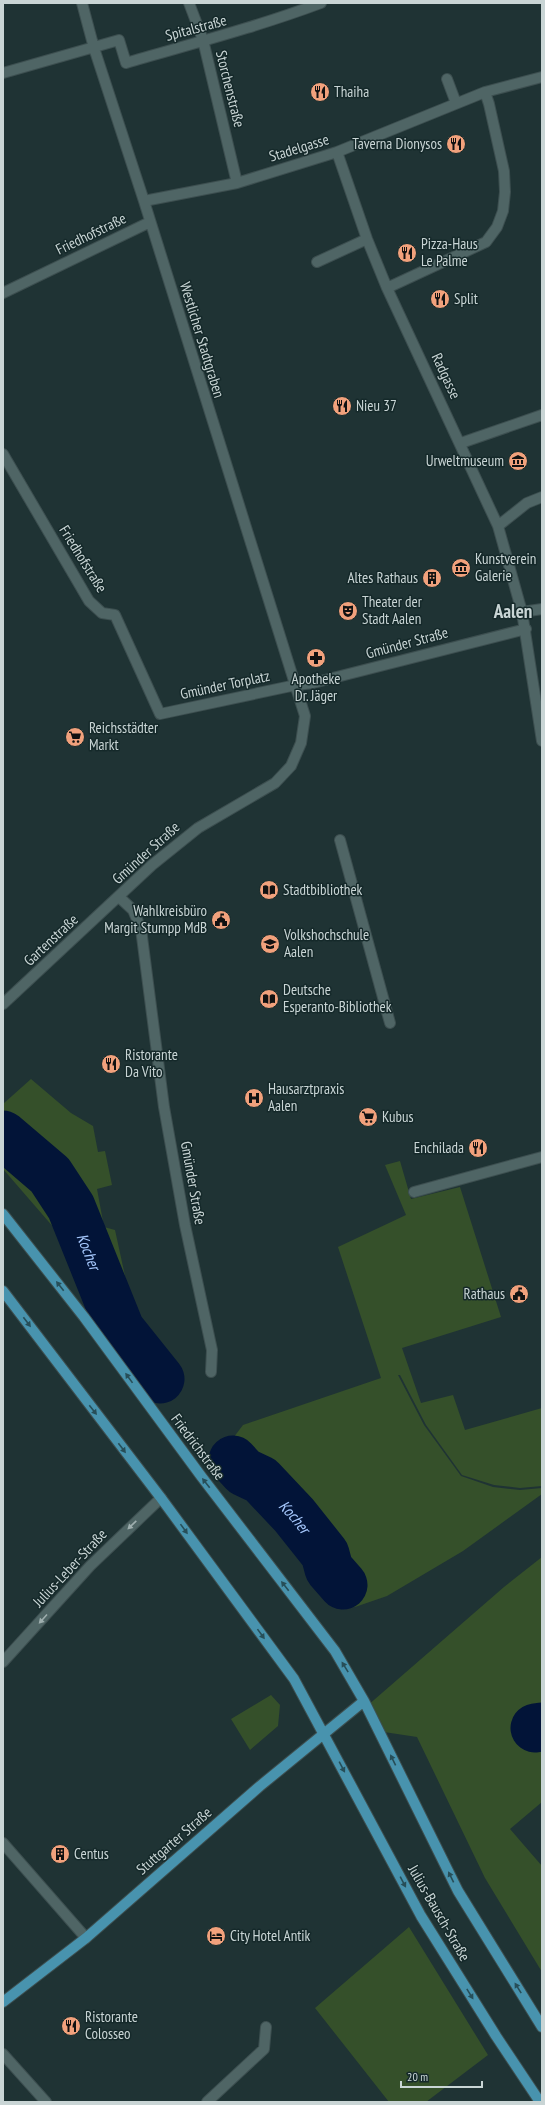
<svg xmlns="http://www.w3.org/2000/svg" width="545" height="2105" viewBox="0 0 545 2105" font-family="'PT Sans Narrow',sans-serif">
	<rect width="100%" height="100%" fill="#1f3334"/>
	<path fill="#35502a" d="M31,1079l40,34 22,13 5,26 7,-1 7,34 -15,4 7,38 11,3 12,55 -5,2 3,12 -14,20 -24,-53 -84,-97v-65z
		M400,1161l11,38 49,-12 41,130 -99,31 19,55 32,-8 12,35 77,-22v78l-22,2 -26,-3 -32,-10 -36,-50 -26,-50h-2l26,50 37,51 32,11 27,3 22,-2v6l-79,57 -76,45 -32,11 -22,-11 -115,-138 25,-33 138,-47 -43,-131 68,-32 -21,-50z
		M542,1557v245l-32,27 32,37v106l-57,-94 -68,-141 -33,-5 -17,-26 137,-119z
		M271,1695l9,10 -2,21 -28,24 -19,-31z
		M409,1927l79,128 -62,47h-37l-74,-94z"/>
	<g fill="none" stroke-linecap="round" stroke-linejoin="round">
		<g stroke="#021438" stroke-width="49">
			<path id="s1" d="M3,1135l47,40 21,32 49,122 40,50"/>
			<path id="s2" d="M233,1460l11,12 17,8 33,35 31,39 4,15 14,16"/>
			<path d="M535,1728l7,-1"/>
		</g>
		<defs>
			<path id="minor" d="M189,3l14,37 34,143
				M3,73l116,-33 7,23c65,-19 131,-36 195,-60
				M447,79l9,24
				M337,152l30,87 20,49 111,238 24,86 20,129
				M144,201l93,-18 100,-31 148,-60 57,-15
				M317,262l50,-23
				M387,288l99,-46 11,-15 6,-16 2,-19 -1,-21 -15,-67 -4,-12
				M3,293l147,-71
				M461,443l81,-28
				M3,454l86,147 13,12 13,2 45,99 136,-29 17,-2 213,-54
				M498,526l29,-23 15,-6
				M522,612l20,-3
				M340,840l50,183
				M119,897l14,13 8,19 23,178 21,118 27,125 -1,22
				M3,1004l149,-139 46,-37 77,-45 16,-17 10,-23 4,-27 -161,-515 -50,-153 -12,-45
				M414,1192l128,-35
				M3,1662l87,-96 71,-68
				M3,1843l83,95
				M3,2054l43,48
				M207,2102l57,-53 2,-22"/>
			<path id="major" d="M3,1214l81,103 117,159 134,175 29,50 94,190 84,136
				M3,1291l158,207 133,181 127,237 75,120 44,66
				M3,2002l83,-64 174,-152 104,-85"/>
		</defs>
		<use href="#minor" stroke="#3d4f50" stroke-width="12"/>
		<use href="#major" stroke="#3d4f50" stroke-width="12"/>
		<use href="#minor" stroke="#4f6565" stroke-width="10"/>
		<use href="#major" stroke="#4893ae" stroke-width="10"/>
	</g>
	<defs><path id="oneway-solid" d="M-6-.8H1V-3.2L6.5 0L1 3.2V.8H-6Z"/></defs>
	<g fill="#274e58">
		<use href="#oneway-solid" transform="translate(60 1286) rotate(-128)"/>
		<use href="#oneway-solid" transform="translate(27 1322) rotate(53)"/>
		<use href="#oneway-solid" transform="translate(129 1378) rotate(-126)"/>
		<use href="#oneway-solid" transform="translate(93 1410) rotate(52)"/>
		<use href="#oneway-solid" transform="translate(122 1448) rotate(53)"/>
		<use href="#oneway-solid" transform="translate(206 1483) rotate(-128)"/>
		<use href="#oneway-solid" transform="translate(184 1529) rotate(54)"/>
		<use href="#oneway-solid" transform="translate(285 1586) rotate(-128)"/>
		<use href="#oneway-solid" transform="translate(261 1634) rotate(54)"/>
		<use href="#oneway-solid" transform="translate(345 1667) rotate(-122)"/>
		<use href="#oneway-solid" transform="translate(393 1760) rotate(-116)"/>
		<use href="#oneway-solid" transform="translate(342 1767) rotate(62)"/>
		<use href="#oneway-solid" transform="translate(451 1877) rotate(-116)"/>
		<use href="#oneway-solid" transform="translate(403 1882) rotate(62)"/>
		<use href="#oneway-solid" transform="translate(518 1988) rotate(-122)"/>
		<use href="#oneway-solid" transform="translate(470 1994) rotate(58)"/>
	</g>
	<g fill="#9eaeae">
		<use href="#oneway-solid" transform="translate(132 1525) rotate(136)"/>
		<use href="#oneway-solid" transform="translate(43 1619) rotate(132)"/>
	</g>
	<defs>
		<symbol id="restaurant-disc" viewBox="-11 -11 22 22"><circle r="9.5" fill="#f1a17c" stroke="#15292a"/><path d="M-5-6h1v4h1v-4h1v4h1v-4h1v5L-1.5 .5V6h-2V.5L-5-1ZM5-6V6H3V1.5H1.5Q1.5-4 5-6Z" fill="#111"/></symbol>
		<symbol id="museum-disc" viewBox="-11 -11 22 22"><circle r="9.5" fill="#f1a17c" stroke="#15292a"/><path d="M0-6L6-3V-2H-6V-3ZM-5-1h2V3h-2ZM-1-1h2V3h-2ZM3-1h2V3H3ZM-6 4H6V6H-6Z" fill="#111"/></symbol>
		<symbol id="building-disc" viewBox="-11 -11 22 22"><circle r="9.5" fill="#f1a17c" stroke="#15292a"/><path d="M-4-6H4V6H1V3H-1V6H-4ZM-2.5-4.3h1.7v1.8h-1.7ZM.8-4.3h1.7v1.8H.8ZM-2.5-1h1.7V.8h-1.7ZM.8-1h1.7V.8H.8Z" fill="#111"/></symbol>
		<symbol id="theatre-disc" viewBox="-11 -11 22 22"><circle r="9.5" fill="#f1a17c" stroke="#15292a"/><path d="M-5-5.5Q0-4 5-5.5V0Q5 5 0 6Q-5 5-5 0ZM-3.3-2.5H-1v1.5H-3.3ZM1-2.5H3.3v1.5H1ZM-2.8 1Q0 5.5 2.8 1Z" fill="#111"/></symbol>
		<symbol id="pharmacy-disc" viewBox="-11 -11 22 22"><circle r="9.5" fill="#f1a17c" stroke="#15292a"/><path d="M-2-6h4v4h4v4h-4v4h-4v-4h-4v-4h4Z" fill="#111"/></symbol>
		<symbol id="supermarket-disc" viewBox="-11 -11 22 22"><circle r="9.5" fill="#f1a17c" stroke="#15292a"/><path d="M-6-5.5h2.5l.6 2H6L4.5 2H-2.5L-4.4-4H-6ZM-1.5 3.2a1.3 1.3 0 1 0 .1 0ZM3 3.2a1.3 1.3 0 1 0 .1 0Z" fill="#111"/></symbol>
		<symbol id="library-disc" viewBox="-11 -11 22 22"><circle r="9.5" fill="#f1a17c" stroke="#15292a"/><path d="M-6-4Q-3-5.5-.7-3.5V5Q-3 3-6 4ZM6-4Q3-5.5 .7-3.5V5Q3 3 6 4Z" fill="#111"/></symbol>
		<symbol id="civic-disc" viewBox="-11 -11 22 22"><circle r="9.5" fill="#f1a17c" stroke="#15292a"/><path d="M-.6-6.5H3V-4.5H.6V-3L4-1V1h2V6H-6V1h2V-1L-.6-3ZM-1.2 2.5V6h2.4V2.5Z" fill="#111"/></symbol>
		<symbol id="university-disc" viewBox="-11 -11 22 22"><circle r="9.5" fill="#f1a17c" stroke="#15292a"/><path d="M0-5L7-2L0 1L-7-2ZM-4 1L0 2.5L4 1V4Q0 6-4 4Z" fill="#111"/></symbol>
		<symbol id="hospital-disc" viewBox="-11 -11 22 22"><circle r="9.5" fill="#f1a17c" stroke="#15292a"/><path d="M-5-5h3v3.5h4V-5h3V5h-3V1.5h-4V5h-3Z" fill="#111"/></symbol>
		<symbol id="hotel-disc" viewBox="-11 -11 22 22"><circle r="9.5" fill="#f1a17c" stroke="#15292a"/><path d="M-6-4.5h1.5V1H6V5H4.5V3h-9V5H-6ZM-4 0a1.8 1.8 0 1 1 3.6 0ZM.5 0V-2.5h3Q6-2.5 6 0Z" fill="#111"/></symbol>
	</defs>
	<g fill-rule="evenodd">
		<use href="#restaurant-disc" x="309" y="81" width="22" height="22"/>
		<use href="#restaurant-disc" x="445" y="133" width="22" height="22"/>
		<use href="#restaurant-disc" x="396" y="242" width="22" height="22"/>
		<use href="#restaurant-disc" x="429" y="288" width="22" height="22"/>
		<use href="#restaurant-disc" x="331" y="395" width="22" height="22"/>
		<use href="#museum-disc" x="507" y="450" width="22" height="22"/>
		<use href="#museum-disc" x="450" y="557" width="22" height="22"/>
		<use href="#building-disc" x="421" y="567" width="22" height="22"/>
		<use href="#theatre-disc" x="337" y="600" width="22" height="22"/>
		<use href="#pharmacy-disc" x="305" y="647" width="22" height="22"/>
		<use href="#supermarket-disc" x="64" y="726" width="22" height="22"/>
		<use href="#library-disc" x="258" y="879" width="22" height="22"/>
		<use href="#civic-disc" x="210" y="909" width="22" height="22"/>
		<use href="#university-disc" x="259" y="933" width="22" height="22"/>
		<use href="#library-disc" x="258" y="988" width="22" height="22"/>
		<use href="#restaurant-disc" x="100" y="1053" width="22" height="22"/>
		<use href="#hospital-disc" x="243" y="1087" width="22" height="22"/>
		<use href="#supermarket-disc" x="357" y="1106" width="22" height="22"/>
		<use href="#restaurant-disc" x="467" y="1137" width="22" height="22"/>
		<use href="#civic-disc" x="508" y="1283" width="22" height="22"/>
		<use href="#building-disc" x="49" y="1843" width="22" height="22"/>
		<use href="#hotel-disc" x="205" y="1925" width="22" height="22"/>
		<use href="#restaurant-disc" x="60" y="2015" width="22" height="22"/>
	</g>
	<g text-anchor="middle" stroke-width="3" stroke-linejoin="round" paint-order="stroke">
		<g font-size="15" fill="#c9d5d5" stroke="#15292a">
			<text transform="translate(196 28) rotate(-15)" y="5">Spitalstraße</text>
			<text transform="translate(230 89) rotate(76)" y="5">Storchenstraße</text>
			<text transform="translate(299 148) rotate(-17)" y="5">Stadelgasse</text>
			<text transform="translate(91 234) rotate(-26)" y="5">Friedhofstraße</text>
			<text transform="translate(202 340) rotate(73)" y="5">Westlicher Stadtgraben</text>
			<text transform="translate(446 376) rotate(65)" y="5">Radgasse</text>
			<text transform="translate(83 559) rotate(58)" y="5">Friedhofstraße</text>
			<text transform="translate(407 643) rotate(-15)" y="5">Gmünder Straße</text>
			<text transform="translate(225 685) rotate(-12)" y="5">Gmünder Torplatz</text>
			<text transform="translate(146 853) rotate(-42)" y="5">Gmünder Straße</text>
			<text transform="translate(51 940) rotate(-43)" y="5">Gartenstraße</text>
			<text transform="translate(193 1183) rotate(80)" y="5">Gmünder Straße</text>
			<text transform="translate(198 1447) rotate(53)" y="5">Friedrichstraße</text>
			<text transform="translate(70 1568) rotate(-47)" y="5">Julius-Leber-Straße</text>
			<text transform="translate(174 1841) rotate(-41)" y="5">Stuttgarter Straße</text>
			<text transform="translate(439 1913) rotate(60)" y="5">Julius-Bausch-Straße</text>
		</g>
		<g font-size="15" fill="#c9d5d5" stroke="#15292a" text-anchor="start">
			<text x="334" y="97">Thaiha</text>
			<text x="442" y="149" text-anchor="end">Taverna Dionysos</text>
			<text x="421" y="249">Pizza-Haus<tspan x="421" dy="17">Le Palme</tspan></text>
			<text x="454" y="304">Split</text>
			<text x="356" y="411">Nieu 37</text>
			<text x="504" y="466" text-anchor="end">Urweltmuseum</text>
			<text x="475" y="564">Kunstverein<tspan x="475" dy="17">Galerie</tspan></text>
			<text x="418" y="583" text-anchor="end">Altes Rathaus</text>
			<text x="362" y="607">Theater der<tspan x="362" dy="17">Stadt Aalen</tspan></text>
			<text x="316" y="684" text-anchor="middle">Apotheke<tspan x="316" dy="17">Dr. Jäger</tspan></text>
			<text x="89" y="733">Reichsstädter<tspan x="89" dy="17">Markt</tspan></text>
			<text x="283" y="895">Stadtbibliothek</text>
			<text x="207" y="916" text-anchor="end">Wahlkreisbüro<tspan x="207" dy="17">Margit Stumpp MdB</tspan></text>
			<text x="284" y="940">Volkshochschule<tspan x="284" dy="17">Aalen</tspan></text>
			<text x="283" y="995">Deutsche<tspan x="283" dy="17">Esperanto-Bibliothek</tspan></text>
			<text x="125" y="1060">Ristorante<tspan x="125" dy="17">Da Vito</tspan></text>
			<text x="268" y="1094">Hausarztpraxis<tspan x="268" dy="17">Aalen</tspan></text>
			<text x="382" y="1122">Kubus</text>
			<text x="464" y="1153" text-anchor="end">Enchilada</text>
			<text x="505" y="1299" text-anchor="end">Rathaus</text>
			<text x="74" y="1859">Centus</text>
			<text x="230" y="1941">City Hotel Antik</text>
			<text x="85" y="2022">Ristorante<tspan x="85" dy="17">Colosseo</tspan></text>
		</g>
		<g font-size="16" font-style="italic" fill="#a5c7fc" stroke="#15292a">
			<text dy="6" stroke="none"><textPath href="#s1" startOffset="148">Kocher</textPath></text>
			<text dy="6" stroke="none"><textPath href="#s2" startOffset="85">Kocher</textPath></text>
		</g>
		<g font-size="19" font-weight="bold" fill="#c9d5d5" stroke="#15292a">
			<text x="513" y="618">Aalen</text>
		</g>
	</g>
	<rect width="545" height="2105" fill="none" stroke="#c9d5d5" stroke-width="8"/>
	<path d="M401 2081v6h81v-6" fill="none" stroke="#c9d5d5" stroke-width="2"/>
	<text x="407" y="2081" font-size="12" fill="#c9d5d5" stroke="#15292a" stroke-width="3" paint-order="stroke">20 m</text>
</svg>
